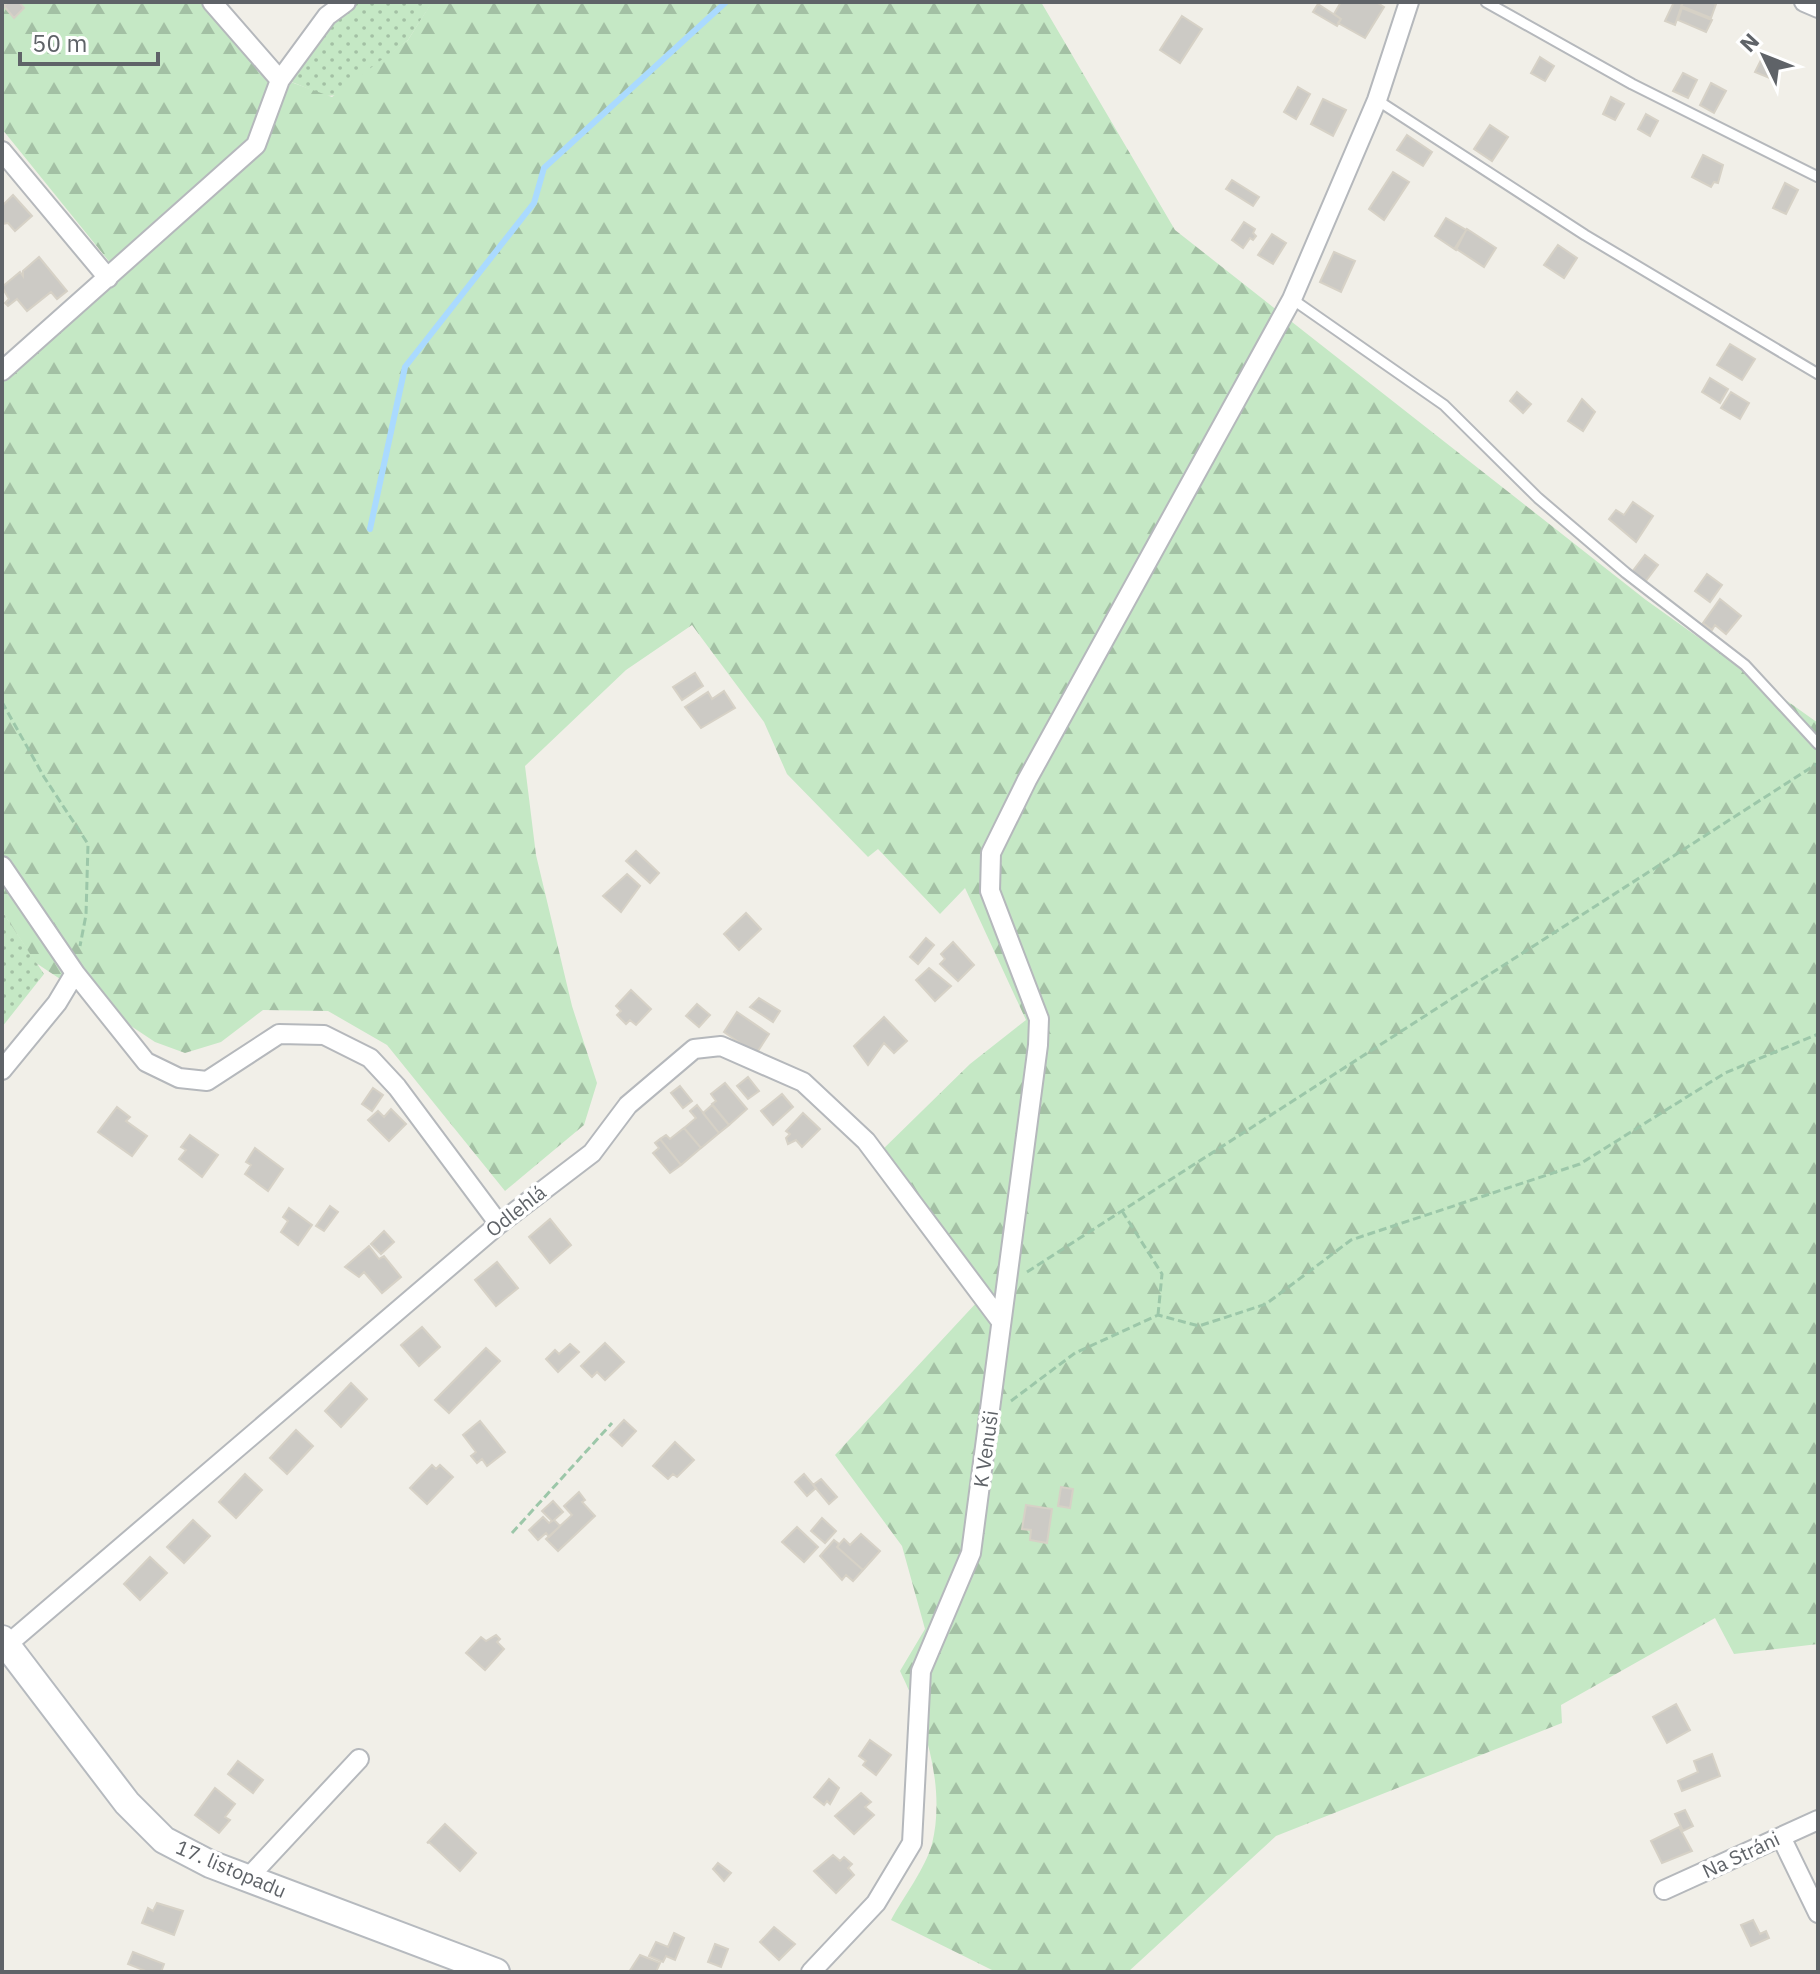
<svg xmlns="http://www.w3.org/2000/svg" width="1820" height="1974" viewBox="0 0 1820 1974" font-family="'IBM Plex Sans',sans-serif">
	<defs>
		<pattern id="grass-dots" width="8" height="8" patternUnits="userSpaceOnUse" patternTransform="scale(2)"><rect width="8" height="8" fill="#c5e8c5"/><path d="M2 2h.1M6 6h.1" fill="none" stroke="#a3c0a4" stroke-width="1.8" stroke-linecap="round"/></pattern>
		<pattern id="forest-firs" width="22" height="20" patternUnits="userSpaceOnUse" patternTransform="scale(2)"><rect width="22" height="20" fill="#c5e8c5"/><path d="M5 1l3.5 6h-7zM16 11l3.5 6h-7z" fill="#a3c0a4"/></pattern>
	</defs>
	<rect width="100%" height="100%" fill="#f1efe8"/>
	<path fill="url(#grass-dots)" d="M358,2l73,2 -23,36 -69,55 -13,1 -39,-16 27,-38z
		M2,911l42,63 -42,53z"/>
	<path fill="url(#forest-firs)" d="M2,2h219l67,79 44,16 76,-57 22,-35 -3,-3h614l134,228 471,370 172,123v921l-84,10 -19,-36 -154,87 1,18 -286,113 -148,136h-132l-105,-52c13,-24 34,-51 41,-76 14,-57 -7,-122 -32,-173l25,-42 -23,-83 -67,-91 143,-154 -102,-145 94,-92 56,-44 -61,-132 -25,26 -62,-65 -10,8 -81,-83 -23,-52 -72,-97 -66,45 -101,96 11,89 36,151 25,77 -13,42 -79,66 -118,-146 -59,-34 -65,-1 -42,32 -36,11 -30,-11 -119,-79 -34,-52v-532l118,-104 -118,-146z"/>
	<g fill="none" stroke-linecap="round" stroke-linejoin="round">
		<path stroke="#aadaff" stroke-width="6" d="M370,529l35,-162 129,-164 10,-35 182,-166"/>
	</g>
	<path fill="#cccac5" stroke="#d6d1c6" stroke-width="2" d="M8,2h11l5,6 -10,10 -10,-12z
		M1341,2h35l8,5 -19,31 -27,-15 3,-4 -7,-5z
		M1674,2h9l-8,23 -10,-4z
		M1683,2h28l5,2 -5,14 -30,-12z
		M1318,4l23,15 -4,7 -24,-14z
		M1682,8l30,12 -6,12 -28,-12z
		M1182,16l20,13 -22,34 -20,-13z
		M1540,57l14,9 -9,15 -14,-8z
		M1761,60l16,7 -5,12 -17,-7z
		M1683,73l14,7 -9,18 -15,-7z
		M1711,83l15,8 -12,22 -14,-8z
		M1298,87l12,7 -14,25 -12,-7z
		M1611,97l13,7 -9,16 -12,-6z
		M1323,99l23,11 -13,26 -22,-12z
		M1646,114l12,7 -8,15 -12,-7z
		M1490,125l18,12 -16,24 -18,-12z
		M1407,135l25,17 -9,14 -26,-16z
		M1703,155l20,10 -5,18 -4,-1 -3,5 -19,-10z
		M1393,172l16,10 -25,38 -15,-11z
		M1232,180l27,17 -6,9 -27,-17z
		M1785,183l13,7 -12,24 -13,-6z
		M13,195l19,21 -17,15 -7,-8 -6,1v-18z
		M1446,218l20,12 -10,20 -21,-14z
		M1244,222l11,7 -2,4 3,3 -3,4 -3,-2 -7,10 -11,-8z
		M1467,229l29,19 -12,19 -29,-19z
		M1272,234l14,9 -13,21 -15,-9z
		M1558,245l19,13 -13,20 -20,-13z
		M1334,252l21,9 -14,31 -21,-10z
		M39,257l28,34 -10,8 -6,-7 -24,19 -10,-12 -9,7 -3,-3 4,-4 -7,-12 18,-15 3,4v-5z
		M1730,344l25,15 -13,21 -25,-15z
		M1710,378l18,11 -8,14 -18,-11z
		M1517,392l14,12 -8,9 -13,-12z
		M1731,392l18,11 -9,16 -19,-11z
		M1582,399l13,13 -12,19 -15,-10z
		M1633,502l20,14 -17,26 -27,-23 7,-9 8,5z
		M1645,555l13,10 -13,17 -13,-10z
		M1707,574l15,11 -12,17 -15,-11z
		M1720,599l21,17 -15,18 -11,-9 -3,5 -9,-7z
		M695,673l8,13 -21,14 -9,-13z
		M724,691l11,17 -34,20 -16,-21 23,-15 4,7z
		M636,851l23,22 -9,10 -24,-22z
		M627,874l13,12 -19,26 -18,-16z
		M746,913l15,16 -22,21 -15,-16z
		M926,938l8,7 -16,19 -8,-7z
		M953,942l21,23 -16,16 -18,-17 5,-5 -4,-5z
		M929,968l22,18 -16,15 -19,-21z
		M631,990l20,19 -15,16 -6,-5 -4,4 -9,-9 4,-4 -5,-5z
		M759,998l21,13 -7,11 -23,-15z
		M697,1004l13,11 -11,12 -13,-11z
		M737,1012l32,22 -13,20 -32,-22z
		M884,1017l23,24 -13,12 -10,-10 -16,22 -14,-19z
		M748,1077l11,14 -11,8 -11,-13z
		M725,1083l22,26 -18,16 -17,-21 4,-3 -5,-7z
		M680,1086l12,15 -9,7 -12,-15z
		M373,1088l10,7 -11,16 -10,-7z
		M782,1094l11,13 -20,18 -12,-14z
		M697,1105l22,28 -18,15 -17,-20 12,-10 -6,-7z
		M712,1105l17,20 -10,8 -16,-20z
		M117,1107l13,10 -4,4 21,15 -15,20 -34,-24z
		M391,1109l15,15 -17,17 -21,-21 10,-9 6,6z
		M803,1113l17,16 -18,18 -6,-7 -8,4 -2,-6 4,-4 -4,-3z
		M684,1128l17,20 -20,17 -21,-26 6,-4 4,4z
		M190,1135l28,20 -16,22 -23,-18 7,-9 -5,-3z
		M660,1139l21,26 -11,8 -17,-20 6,-5 -4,-5z
		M255,1148l28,21 -15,22 -23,-17 6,-9 -5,-3z
		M330,1206l8,6 -14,19 -8,-5z
		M289,1208l23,17 -14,20 -17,-13 7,-11 -5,-4z
		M550,1219l21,26 -21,18 -21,-26z
		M384,1231l10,11 -13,12 -10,-10z
		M369,1246l10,13 5,-3 17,21 -19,16 -18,-21 -5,5 -14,-10z
		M497,1262l21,26 -22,18 -21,-26z
		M422,1327l18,20 -21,19 -18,-21z
		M605,1343l19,19 -19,18 -8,-8 -5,5 -11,-11z
		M570,1344l9,8 -21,20 -12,-13 9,-9 4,4z
		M486,1348l14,13 -51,52 -14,-13z
		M351,1383l16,16 -26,28 -16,-16z
		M624,1420l12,11 -14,15 -12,-11z
		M480,1421l25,31 -18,14 -5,-7 -5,4 -6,-7 5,-4 -13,-17z
		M296,1430l17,16 -26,28 -17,-16z
		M675,1442l19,18 -17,17 -4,-3 -5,5 -15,-13z
		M432,1465l4,4 4,-4 13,12 -26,27 -17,-16z
		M245,1474l17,16 -26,28 -17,-16z
		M804,1474l12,14 -9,8 -12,-14z
		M821,1479l16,18 -8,7 -16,-19z
		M1061,1487l12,2 -3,19 -12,-2z
		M579,1492l6,8 -3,2 13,14 -37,35 -12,-12 26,-24 -8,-9z
		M553,1501l10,11 -9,8 6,6 -11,11 -3,-4 -8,7 -9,-10 14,-13 6,6 3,-2 -10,-10z
		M1026,1505l26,4 -5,34 -17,-3 1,-10 -9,-1z
		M822,1518l14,13 -11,12 -14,-12z
		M193,1520l17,16 -26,27 -17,-16z
		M797,1527l21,20 -14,15 -22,-20z
		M861,1534l19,17 -17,19 -26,-23 7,-8 6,6z
		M834,1540l5,4 -2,3 26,23 -10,11 -7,-6 -4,5 -22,-24z
		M150,1557l17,16 -27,27 -16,-16z
		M496,1635l4,4 -3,3 7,7 -19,21 -19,-17 15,-16 5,4z
		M1676,1704l14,26 -23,13 -14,-26z
		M870,1740l21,15 -15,20 -13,-10 3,-4 -7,-5z
		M1712,1754l8,22 -38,15 -4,-10 20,-9 -4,-11z
		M238,1761l25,19 -10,13 -25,-19z
		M829,1779l10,9 -9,16 -3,-3 -3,4 -10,-8z
		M215,1788l20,16 -10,13 5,3 -11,13 -24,-18z
		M861,1793l10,9 -6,5 9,8 -20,19 -19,-18z
		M1685,1810l8,16 -10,5 -8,-17z
		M445,1824l31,29 -16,18 -31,-29 -2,1z
		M1679,1827l13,24 -30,12 -11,-22z
		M833,1855l7,6 4,-4 8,7 -4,4 6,7 -18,18 -22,-22z
		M718,1863l13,10 -7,8 -11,-12z
		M157,1903l26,8 -9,24 -32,-12 6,-15 5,3z
		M1753,1920l7,14 6,-3 3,7 -18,8 -10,-21z
		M774,1927l21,17 -16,16 -19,-18z
		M674,1933l10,5 -9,22 -9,-4 -3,6 -14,-6 7,-14 12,5z
		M715,1944l13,5 -7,18 -13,-5z
		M133,1952l31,12 -3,8h-13l-20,-8z
		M640,1955l20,8 -4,9h-27z"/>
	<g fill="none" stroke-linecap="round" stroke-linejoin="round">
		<defs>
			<path id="lane" d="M1486,2l146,82 186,93
				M1377,100l208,135 233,139
				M1292,299l152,106 94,93 88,75 119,92 73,79"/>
			<path id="street" d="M212,2l68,78
				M1804,2l14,6
				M2,151l106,127
				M2,371l254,-226 24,-65 47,-64 19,-14
				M2,866l73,107 -18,30 -55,67
				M75,973l71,89 33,16 28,3 72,-47 45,1 46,23 27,29 102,137
				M8,1644l491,-420 93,-71 36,-48 66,-56 27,-3 82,36 63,59 134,179
				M1781,1837l37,76
				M248,1878l111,-119
				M1664,1890l154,-70
				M811,1972l65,-69 36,-60 9,-172 50,-118 67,-508 1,-26 -49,-128 1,-38 36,-73 265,-481 85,-199 32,-98"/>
			<path id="secondary" d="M2,1639l125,164 37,37 46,24 286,108"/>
		</defs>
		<use href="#lane" stroke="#b5b8bc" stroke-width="13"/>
		<use href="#street" stroke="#b5b8bc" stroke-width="22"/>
		<use href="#secondary" stroke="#b6babf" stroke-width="30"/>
		<path stroke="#9cc7a9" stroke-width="3" stroke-dasharray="8 4" stroke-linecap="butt" d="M2,702l42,75 44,67 -2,71 -6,31
			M1122,1211l40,63 -4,41
			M1027,1272l791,-509
			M1011,1401l64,-48 83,-38 41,11 67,-22 85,-64 229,-76 145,-91 93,-39
			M512,1533l100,-110"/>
		<use href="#lane" stroke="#fff" stroke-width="9"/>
		<use href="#street" stroke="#fff" stroke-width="18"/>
		<use href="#secondary" stroke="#fff" stroke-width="26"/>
	</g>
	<g text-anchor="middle" stroke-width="7" stroke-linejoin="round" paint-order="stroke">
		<g font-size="20" fill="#5f6368" stroke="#fff">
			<text transform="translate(516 1211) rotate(-38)" y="7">Odlehlá</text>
			<text transform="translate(986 1449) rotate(-82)" y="7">K Venuši</text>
			<text transform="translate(1741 1855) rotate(-25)" y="7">Na Stráni</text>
			<text transform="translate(231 1869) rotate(23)" y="7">17. listopadu</text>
		</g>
	</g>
	<rect width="1820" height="1974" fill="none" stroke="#5f6368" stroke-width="8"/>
	<g transform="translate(1764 56) rotate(313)" stroke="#ffffff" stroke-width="6" paint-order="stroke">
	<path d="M0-6L14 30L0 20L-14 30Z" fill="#5f6368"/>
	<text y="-12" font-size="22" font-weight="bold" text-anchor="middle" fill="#5f6368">N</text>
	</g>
	<path d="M20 52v12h138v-12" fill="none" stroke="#5f6368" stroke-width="4"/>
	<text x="32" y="52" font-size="24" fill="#5f6368" stroke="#ffffff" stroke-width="6" paint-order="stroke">50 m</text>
</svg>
